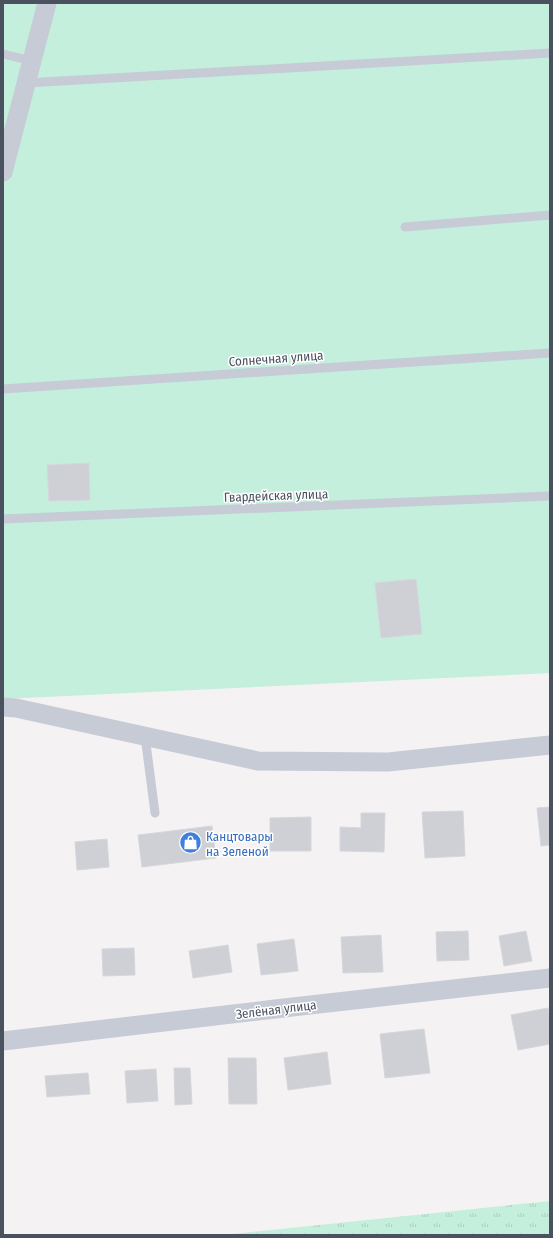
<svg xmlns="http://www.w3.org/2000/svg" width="553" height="1238" viewBox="0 0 553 1238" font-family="'Fira Sans Condensed',sans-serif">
	<defs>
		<pattern id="grass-tufts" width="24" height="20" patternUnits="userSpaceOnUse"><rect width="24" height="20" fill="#c3efdc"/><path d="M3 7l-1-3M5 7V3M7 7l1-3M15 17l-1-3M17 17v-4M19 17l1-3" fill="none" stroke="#a9cfbf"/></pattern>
	</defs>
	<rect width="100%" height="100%" fill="#f4f2f2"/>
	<path fill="url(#grass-tufts)" d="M550,1201v34h-328z"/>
	<path fill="#c3efdc" d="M3,3h547v670l-547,26z"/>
	<path fill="#cfd0d6" stroke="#d6d7dd" d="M89,463l1,37 -41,1 -2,-36z
		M416,579l6,55 -41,4 -6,-55z
		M550,807v38l-9,1 -4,-38z
		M463,811l2,45 -40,2 -3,-46z
		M361,813h24l-1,39 -44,-1v-24l21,1z
		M311,817v34h-41v-33z
		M212,826l4,32 -74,9 -4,-32z
		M107,839l2,28 -32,3 -2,-28z
		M468,931l1,29 -32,1 -1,-29z
		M526,931l6,30 -28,5 -5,-30z
		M381,935l2,37 -40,1 -2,-36z
		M294,939l4,32 -37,4 -4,-31z
		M228,945l4,27 -39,6 -4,-27z
		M134,948l1,27 -32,1 -1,-27z
		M548,1008l2,11v25l-32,6 -7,-35z
		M424,1029l6,44 -45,5 -5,-44z
		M327,1052l4,32 -43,6 -4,-32z
		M228,1058h28l1,46h-28z
		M174,1068h16l2,36 -17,1z
		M156,1069l2,32 -31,2 -2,-32z
		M88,1073l2,21 -43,3 -2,-21z"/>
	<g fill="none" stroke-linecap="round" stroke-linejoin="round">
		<path stroke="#c6cbd6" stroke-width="9" d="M3,54l29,7
			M26,83l524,-30
			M405,227l145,-12
			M3,389l547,-36
			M3,519l547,-23
			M145,736l10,77"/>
		<path stroke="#c6cbd6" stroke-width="19" d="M3,172l44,-169
			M3,707l13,1 242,53 130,1 162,-17
			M3,1041l272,-32 275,-31"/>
	</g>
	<defs>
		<symbol id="shop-disc" viewBox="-11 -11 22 22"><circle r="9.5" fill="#3f7fe0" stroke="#fff"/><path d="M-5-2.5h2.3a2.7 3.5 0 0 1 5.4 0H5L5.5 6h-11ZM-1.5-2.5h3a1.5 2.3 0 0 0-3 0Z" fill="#fff"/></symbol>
	</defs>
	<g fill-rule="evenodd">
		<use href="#shop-disc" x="178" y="830" width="25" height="25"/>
	</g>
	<g text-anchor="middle" stroke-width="3" stroke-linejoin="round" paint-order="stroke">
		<g font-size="13" fill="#4a515f" stroke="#fff">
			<text transform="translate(276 358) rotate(-4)" y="5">Солнечная улица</text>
			<text transform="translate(276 495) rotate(-2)" y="5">Гвардейская улица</text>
			<text transform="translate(276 1009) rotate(-7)" y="5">Зелёная улица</text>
		</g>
		<g font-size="13" fill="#366cbe" stroke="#fff" text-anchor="start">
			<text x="206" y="841">Канцтовары<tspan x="206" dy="15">на Зеленой</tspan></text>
		</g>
	</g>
	<rect width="553" height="1238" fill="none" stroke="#4a515f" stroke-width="8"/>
</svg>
